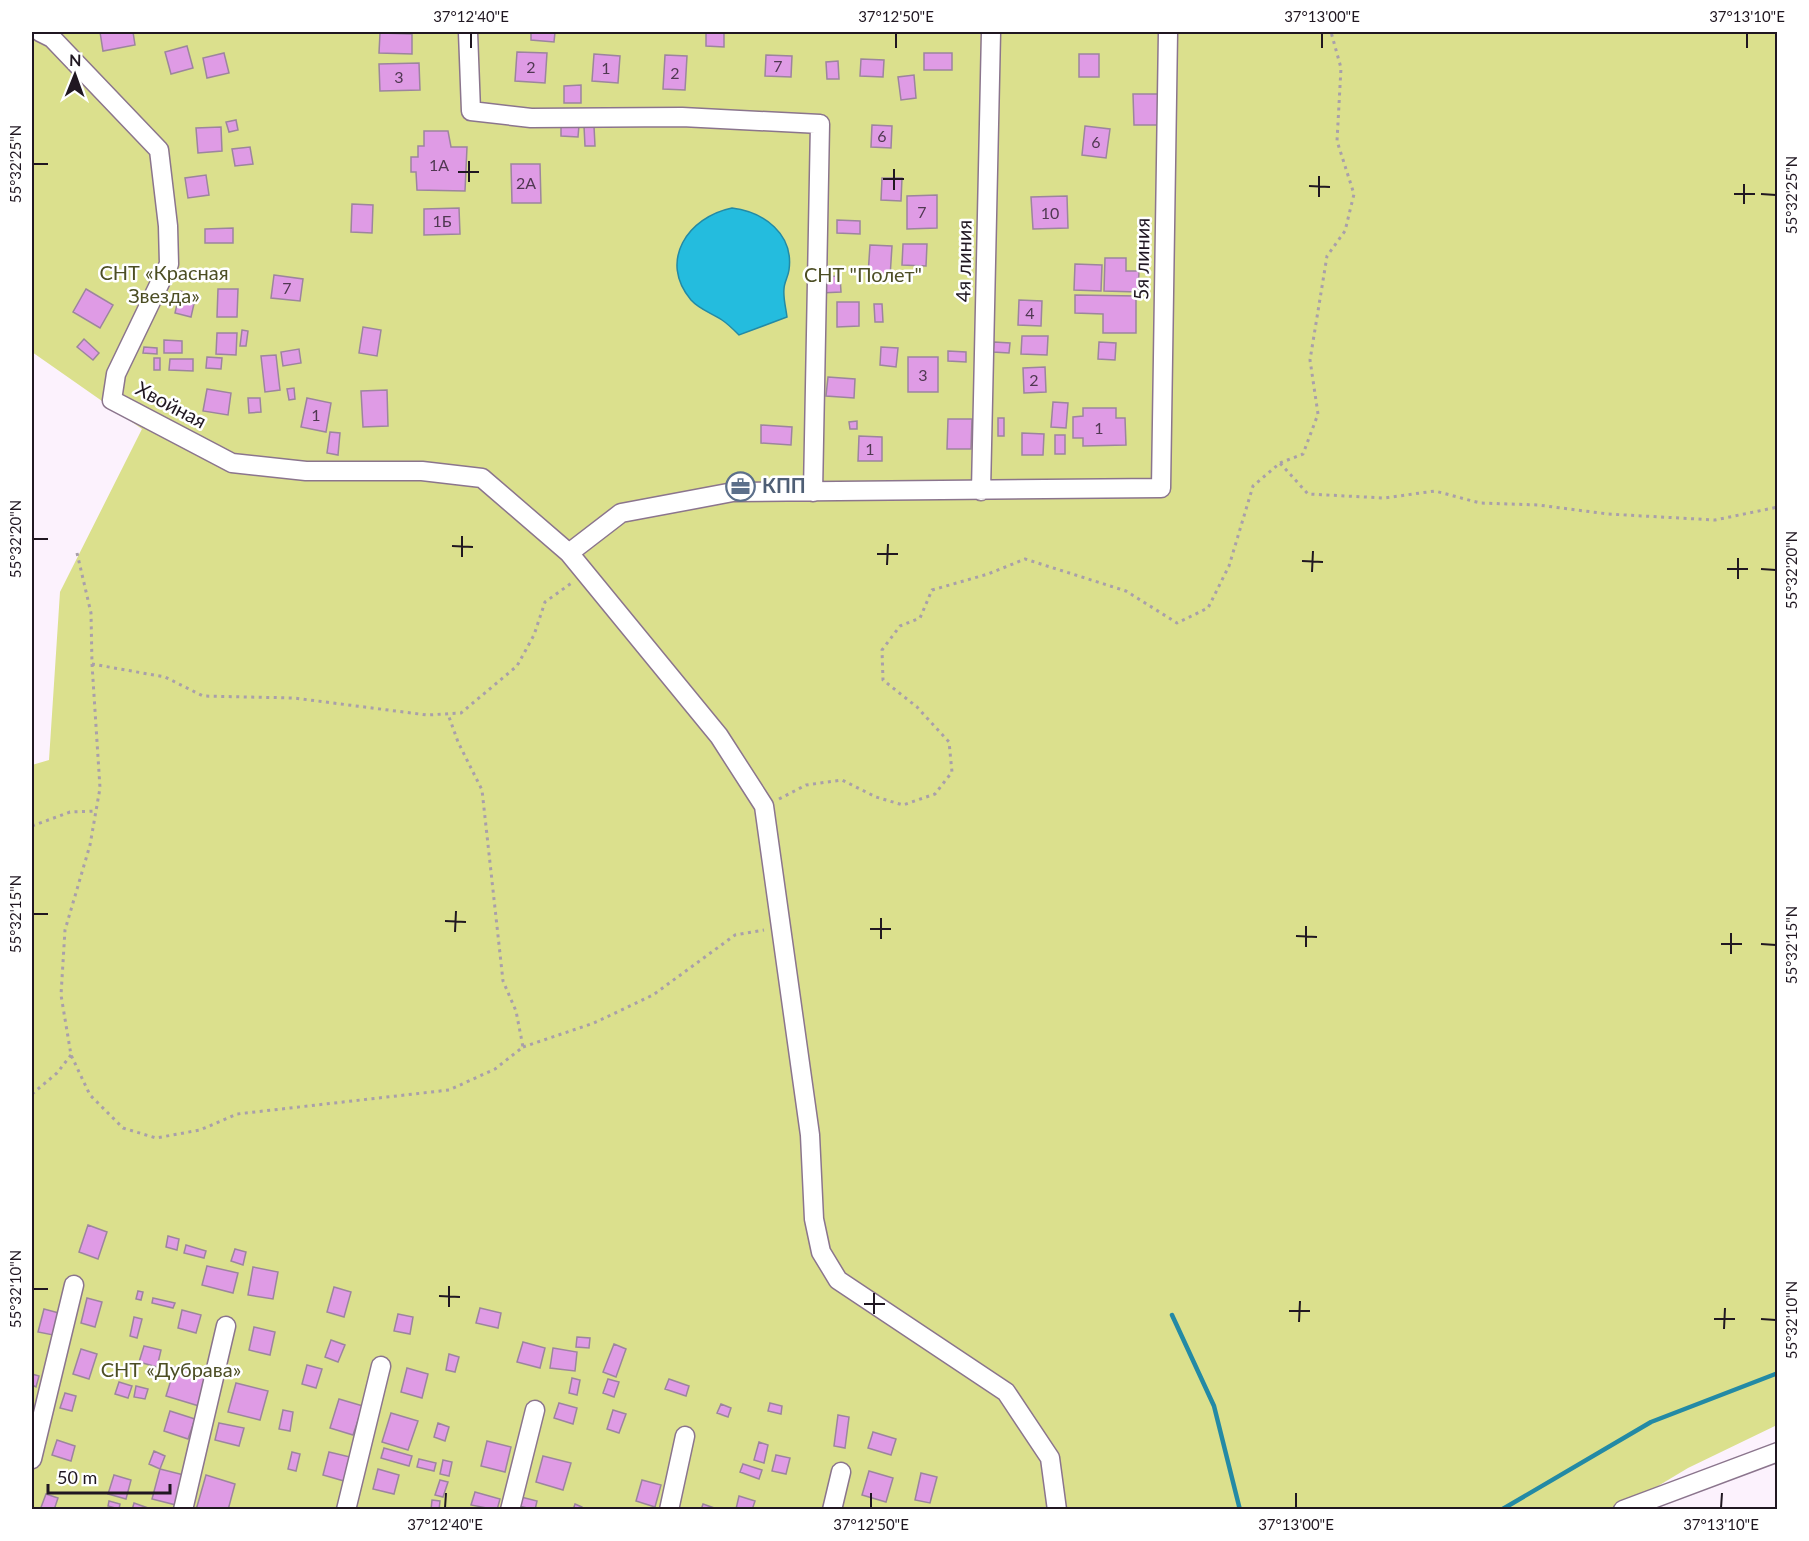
<svg xmlns="http://www.w3.org/2000/svg" width="1809" height="1541" viewBox="0 0 1809 1541" font-family="Lato,sans-serif">
	<rect width="100%" height="100%" fill="#fcf2fd"/>
	<path fill="#dbe08d" d="M32,32h1745v1393l-89,43 -70,42 -1586,-1v-744l17,-5 11,-168 82,-163 -110,-77z"/>
	<path fill="#24bcde" stroke="#238aa5" stroke-width="1.5" d="M732,208c32,4 62,26 57,62 -1,7 -5,13 -5,19 -1,9 2,19 3,28l-48,18c-5,-5 -11,-11 -17,-15 -10,-7 -22,-10 -31,-20 -33,-39 -3,-83 41,-92z"/>
	<g fill="none" stroke-linecap="round" stroke-linejoin="round">
		<path stroke="#238aa5" stroke-width="4.5" d="M1172,1315l42,91 26,104
			M1501,1510l150,-88 127,-49"/>
	</g>
	<path fill="#df9be5" stroke="#9c859d" stroke-width="1.5" d="M100,32h33l2,13 -32,6z
		M531,32h24l-1,10 -23,-2z
		M706,32h18v15l-18,-1z
		M380,33l32,1v20l-33,-1z
		M187,46l6,22 -22,6 -6,-22z
		M517,52l30,1 -2,30 -30,-2z
		M224,53l5,20 -22,5 -4,-20z
		M924,53h28v17h-28z
		M594,54l26,2 -2,27 -26,-2z
		M1079,54h20v23h-20z
		M665,55l22,1 -2,34 -22,-1z
		M766,55l26,1 -1,21 -26,-1z
		M861,59l23,1 -1,17 -23,-1z
		M838,61l1,18h-12l-1,-17z
		M419,63l1,27 -40,1 -1,-27z
		M914,75l2,23 -15,2 -3,-23z
		M581,85v18h-17v-17z
		M1133,94h25l1,31h-25z
		M236,120l2,10 -9,2 -3,-10z
		M561,124l18,1 -1,12 -17,-1z
		M872,125l20,1 -1,22 -20,-1z
		M584,126h10l1,20h-10z
		M1085,126l25,3 -4,29 -24,-3z
		M221,127l1,24 -24,2 -2,-25z
		M424,131h24l3,16h16l-2,44 -48,-1 -1,-18h-5v-15h7v-11h6z
		M250,147l3,17 -18,2 -3,-17z
		M511,164h29l1,39h-29z
		M206,175l3,20 -21,3 -3,-20z
		M882,178h20l-1,23 -20,-1z
		M937,195v33l-30,1v-33z
		M1067,196l1,32 -35,1 -2,-32z
		M352,204l21,1 -1,28 -21,-1z
		M459,208l1,26 -36,1v-26z
		M837,220l23,1v13l-23,-1z
		M233,228v15h-28v-14z
		M903,244h24l-1,22 -24,-1z
		M870,245l22,1 -2,31 -22,-2z
		M1105,258h21v13h13l-1,21 -34,-1z
		M1075,264l27,1 -1,26 -27,-1z
		M274,275l29,4 -3,22 -29,-3z
		M840,276l1,16 -21,1 -1,-16z
		M86,289l27,16 -13,23 -27,-16z
		M218,289h20l-1,28h-20z
		M180,291l16,4 -5,22 -16,-4z
		M1075,295l61,1v37h-33v-19l-28,-1z
		M1019,300l23,1 -1,25 -23,-1z
		M837,302h22v24l-22,1z
		M874,304h8l1,18h-8z
		M363,327l18,3 -4,26 -18,-3z
		M242,330l6,1 -2,15h-6z
		M217,333h20l-1,22 -20,-1z
		M1022,336h26l-1,19 -26,-1z
		M84,339l15,14 -6,7 -16,-13z
		M164,340l18,1v12h-18z
		M994,342l16,1 -1,10 -16,-1z
		M1099,342l17,1 -1,17 -17,-1z
		M144,347l13,1v6l-14,-1z
		M881,347l17,1 -2,19 -16,-2z
		M299,349l2,14 -18,3 -2,-14z
		M948,351l18,1v10l-18,-1z
		M276,355l4,35 -15,2 -4,-36z
		M207,357l15,1 -1,11 -15,-1z
		M908,357h30v35h-30z
		M154,358h6v12h-6z
		M170,359h23v12l-24,-1z
		M1045,367l1,25 -22,1 -1,-25z
		M828,377l27,2 -1,19 -28,-2z
		M294,388l1,11 -6,1 -2,-11z
		M207,389l24,4 -3,22 -25,-4z
		M387,390l1,36 -25,1 -2,-36z
		M248,398h12l1,14 -12,1z
		M307,398l24,5 -5,29 -25,-5z
		M1053,402l15,1 -2,25 -15,-1z
		M1083,408h33v10h9l1,27 -43,1v-8h-10v-21l10,-1z
		M998,418h6v18h-6z
		M948,419h24l-1,30h-24z
		M857,421v8h-7l-1,-7z
		M761,425l31,2 -1,18 -30,-2z
		M330,432l10,1 -2,22 -11,-2z
		M1022,433l22,1 -1,21h-21z
		M1055,435h10v19h-10z
		M859,436l23,1v24h-24z
		M88,1225l19,7 -9,27 -19,-7z
		M168,1236l11,3 -2,11 -11,-3z
		M186,1245l20,6 -2,7 -20,-5z
		M235,1249l11,3 -3,13 -12,-4z
		M207,1266l31,7 -5,20 -31,-8z
		M253,1267l25,5 -5,27 -25,-4z
		M334,1287l17,5 -7,25 -17,-5z
		M138,1291l5,1 -2,8 -5,-1z
		M87,1298l15,4 -7,25 -14,-4z
		M153,1298l22,5 -2,5 -21,-5z
		M480,1308l21,5 -3,15 -22,-5z
		M44,1309l15,4 -6,22 -15,-3z
		M182,1310l19,5 -5,18 -18,-5z
		M398,1314l15,3 -3,17 -16,-3z
		M134,1317l8,2 -5,19 -7,-2z
		M254,1327l21,5 -5,23 -21,-5z
		M577,1337l13,1 -1,10 -13,-1z
		M331,1340l14,5 -7,17 -13,-5z
		M523,1342l22,6 -5,20 -23,-6z
		M614,1344l12,5 -10,28 -13,-5z
		M144,1346l17,4 -4,17 -18,-5z
		M553,1348l24,4 -2,19 -25,-3z
		M81,1349l16,5 -8,25 -16,-5z
		M449,1354l10,3 -4,15 -9,-2z
		M307,1365l15,4 -6,19 -14,-4z
		M175,1367l32,10 -8,29 -33,-10z
		M407,1368l21,6 -6,24 -21,-6z
		M32,1374l7,2 -3,11 -4,-2z
		M572,1378l8,2 -3,15 -8,-2z
		M608,1379l11,3 -5,15 -11,-4z
		M669,1379l20,7 -3,10 -21,-7z
		M119,1382l13,4 -4,12 -13,-4z
		M236,1383l32,8 -8,29 -32,-8z
		M136,1386l12,3 -3,10 -11,-2z
		M65,1393l11,3 -4,15 -12,-3z
		M339,1399l24,7 -10,29 -23,-7z
		M559,1403l18,5 -4,16 -19,-6z
		M770,1403l12,3 -1,8 -13,-3z
		M721,1404l10,4 -3,9 -11,-4z
		M283,1410l10,2 -3,19 -11,-2z
		M613,1410l13,4 -7,19 -12,-4z
		M170,1411l25,8 -7,20 -24,-8z
		M391,1413l27,8 -10,29 -26,-8z
		M838,1415l11,2 -4,31 -11,-2z
		M219,1423l25,5 -5,18 -24,-6z
		M438,1423l11,4 -4,14 -11,-4z
		M873,1432l23,7 -5,16 -23,-7z
		M57,1440l18,6 -4,15 -19,-6z
		M487,1441l24,6 -6,25 -24,-6z
		M759,1442l9,3 -4,18 -10,-3z
		M384,1448l28,8 -3,10 -28,-8z
		M154,1451l11,5 -5,13 -11,-5z
		M292,1452l8,2 -4,17 -8,-2z
		M329,1452l21,5 -6,24 -21,-6z
		M776,1455l14,3 -4,16 -14,-3z
		M543,1456l28,7 -8,27 -27,-8z
		M419,1459l17,4 -2,8 -17,-4z
		M443,1460l9,2 -3,14 -9,-2z
		M743,1464l19,6 -3,9 -19,-7z
		M160,1469l24,6 -8,30 -24,-6z
		M378,1469l21,6 -5,19 -21,-5z
		M869,1471l24,7 -7,24 -24,-7z
		M921,1473l16,4 -7,26 -15,-3z
		M114,1475l17,5 -5,19 -18,-5z
		M206,1475l29,9 -7,26h-32z
		M440,1480l8,2 -5,15 -8,-2z
		M642,1480l19,5 -6,22 -19,-6z
		M475,1492l25,7 -3,11 -26,-5z
		M46,1494l12,4 -4,12h-14z
		M739,1496l16,5 -3,9 -16,-1z
		M521,1497l16,4 -2,9 -16,-4z
		M432,1500l8,1 -1,9h-8z
		M109,1501l11,3 -1,5 -11,-3z
		M134,1503l14,5 -1,2h-15z
		M575,1504l7,3v3h-9z
		M703,1504l17,6h-19z"/>
	<g fill="none" stroke-linecap="round" stroke-linejoin="round">
		<defs>
			<path id="minor" d="M40,32l12,6 107,112 9,76 1,38 -53,110 -4,26 120,63 74,8h116l60,7 87,75 150,183 45,70 46,329 4,84 7,33 17,28 168,112 44,66 7,52
				M468,32l3,79 60,7 151,-1 138,7 -7,368
				M981,491l10,-459
				M569,553l52,-40 112,-21 428,-4 7,-456
				M32,1459l42,-174
				M183,1510l43,-184
				M346,1510l35,-144
				M510,1510l25,-100
				M669,1510l16,-74
				M832,1510l9,-38
				M1623,1510l155,-58"/>
		</defs>
		<use href="#minor" stroke="#8b758d" stroke-width="21"/>
		<path stroke="#a99faa" stroke-width="3" stroke-dasharray="3 4.5" stroke-linecap="butt" d="M1280,463l23,-9 15,-40 -8,-54 17,-104 18,-25 9,-37 -17,-53 4,-73 -10,-36
			M77,553l14,60 1,51 73,13 38,19 91,2 133,17 34,-2 56,-47 17,-31 11,-33 28,-20
			M92,664l8,124 -10,57 -25,85 -4,65 10,60 19,40 33,33 33,10 44,-8 37,-16 212,-24 46,-21 28,-22 -7,-36 -13,-30 -21,-191 -24,-48 -10,-28
			M779,799l27,-14 36,-5 34,17 27,8 32,-11 17,-22 -3,-30 -32,-35 -34,-27 -1,-30 18,-24 20,-8 12,-28 56,-16 37,-15 101,32 51,32 31,-15 21,-42 24,-80 27,-23 28,31 76,4 51,-7 45,12 58,2 70,9 107,6 63,-13
			M32,826l38,-14 26,-1
			M523,1047l71,-24 59,-28 82,-60 29,-5
			M32,1094l25,-21 14,-18"/>
		<use href="#minor" stroke="#fff" stroke-width="18"/>
	</g>
	<path fill="none" stroke="#201721" stroke-width="2" d="M471,48v-15M896,48v-15M1322,48v-15M1747,48v-15M33,164h15M458,172h21M883,179h21M469,182v-21M1309,186l21,1M894,190v-21M1734,194h21M1761,194l15,1M1319,197v-21M1744,204v-20M33,539h15M452,546l21,1M877,554h21M462,557v-21M1302,561l21,1M887,565l1,-21M1727,569h21M1761,569l15,1M1312,572l1,-21M1738,579v-21M33,914h15M445,921l21,1M870,929h21M455,932l1,-21M1296,936l21,1M881,939v-21M1721,944h21M1761,944l15,1M1306,947v-21M1731,954v-21M33,1289h15M439,1296l21,1M864,1304h21M449,1307v-21M1289,1311h21M874,1314v-21M1714,1319h21M1761,1319l15,1M1299,1322l1,-21M1724,1329l1,-21M445,1508l1,-15M871,1508v-15M1296,1508v-15M1721,1508l1,-15"/>
	<defs>
		<symbol id="office-ring" viewBox="-11 -11 22 22"><circle r="9.5" fill="#fff" stroke="#5c6f8a" stroke-width="1.5"/><path d="M-6-3h4V-5.5h4V-3h4V5H-6ZM-1-4.5V-3h2v-1.5ZM-6 0V1H6V0Z" fill="#5c6f8a"/></symbol>
	</defs>
	<g fill-rule="evenodd">
		<use href="#office-ring" x="724" y="470" width="33" height="33"/>
	</g>
	<g text-anchor="middle" stroke-width="5" stroke-linejoin="round" paint-order="stroke">
		<g font-size="16" fill="#503852">
			<text x="778" y="72">7</text>
			<text x="531" y="73">2</text>
			<text x="606" y="74">1</text>
			<text x="675" y="79">2</text>
			<text x="399" y="83">3</text>
			<text x="882" y="142">6</text>
			<text x="1096" y="148">6</text>
			<text x="439" y="171">1А</text>
			<text x="526" y="189">2А</text>
			<text x="922" y="218">7</text>
			<text x="1050" y="219">10</text>
			<text x="442" y="227">1Б</text>
			<text x="287" y="294">7</text>
			<text x="1030" y="319">4</text>
			<text x="923" y="381">3</text>
			<text x="1034" y="386">2</text>
			<text x="316" y="421">1</text>
			<text x="1099" y="434">1</text>
			<text x="870" y="455">1</text>
		</g>
		<g font-size="20" fill="#201721" stroke="#fff">
			<text transform="translate(1142 259) rotate(-89)" y="7">5я линия</text>
			<text transform="translate(964 261) rotate(-89)" y="7">4я линия</text>
			<text transform="translate(171 405) rotate(28)" y="7">Хвойная</text>
		</g>
		<g font-size="20" fill="#4c4e24" stroke="#fff">
			<text x="164" y="280">СНТ «Красная<tspan x="164" dy="23">Звезда»</tspan></text>
			<text x="863" y="282">СНТ "Полет"</text>
			<text x="171" y="1377">СНТ «Дубрава»</text>
		</g>
		<g font-size="20" font-weight="bold" fill="#4e5e75" stroke="#fff" text-anchor="start">
			<text x="762" y="493">КПП</text>
		</g>
	</g>
	<rect width="1809" height="1541" fill="none" stroke="#ffffff" stroke-width="66"/>
	<g transform="translate(75 75) rotate(1)" stroke="#ffffff" stroke-width="4.5" paint-order="stroke">
	<path d="M0-4.5L10 22L0 15L-10 22Z" fill="#201721"/>
	<text y="-9" font-size="16" font-weight="bold" text-anchor="middle" fill="#201721">N</text>
	</g>
	<path d="M48 1484v9h122v-9" fill="none" stroke="#201721" stroke-width="3"/>
	<text x="57" y="1484" font-size="18" fill="#201721" stroke="#ffffff" stroke-width="4.5" paint-order="stroke">50 m</text>
	<rect x="33" y="33" width="1743" height="1475" fill="none" stroke="#201721" stroke-width="2"/>
	<g font-size="15" text-anchor="middle" fill="#201721">
		<text x="471" y="22">37°12'40"E</text>
		<text x="896" y="22">37°12'50"E</text>
		<text x="1322" y="22">37°13'00"E</text>
		<text x="1747" y="22">37°13'10"E</text>
		<text transform="translate(16 164) rotate(-90)" y="5">55°32'25"N</text>
		<text transform="translate(1792 195) rotate(-90)" y="5">55°32'25"N</text>
		<text transform="translate(16 539) rotate(-90)" y="5">55°32'20"N</text>
		<text transform="translate(1792 570) rotate(-90)" y="5">55°32'20"N</text>
		<text transform="translate(16 914) rotate(-90)" y="5">55°32'15"N</text>
		<text transform="translate(1792 945) rotate(-90)" y="5">55°32'15"N</text>
		<text transform="translate(16 1289) rotate(-90)" y="5">55°32'10"N</text>
		<text transform="translate(1792 1320) rotate(-90)" y="5">55°32'10"N</text>
		<text x="445" y="1530">37°12'40"E</text>
		<text x="871" y="1530">37°12'50"E</text>
		<text x="1296" y="1530">37°13'00"E</text>
		<text x="1721" y="1530">37°13'10"E</text>
	</g>
</svg>
